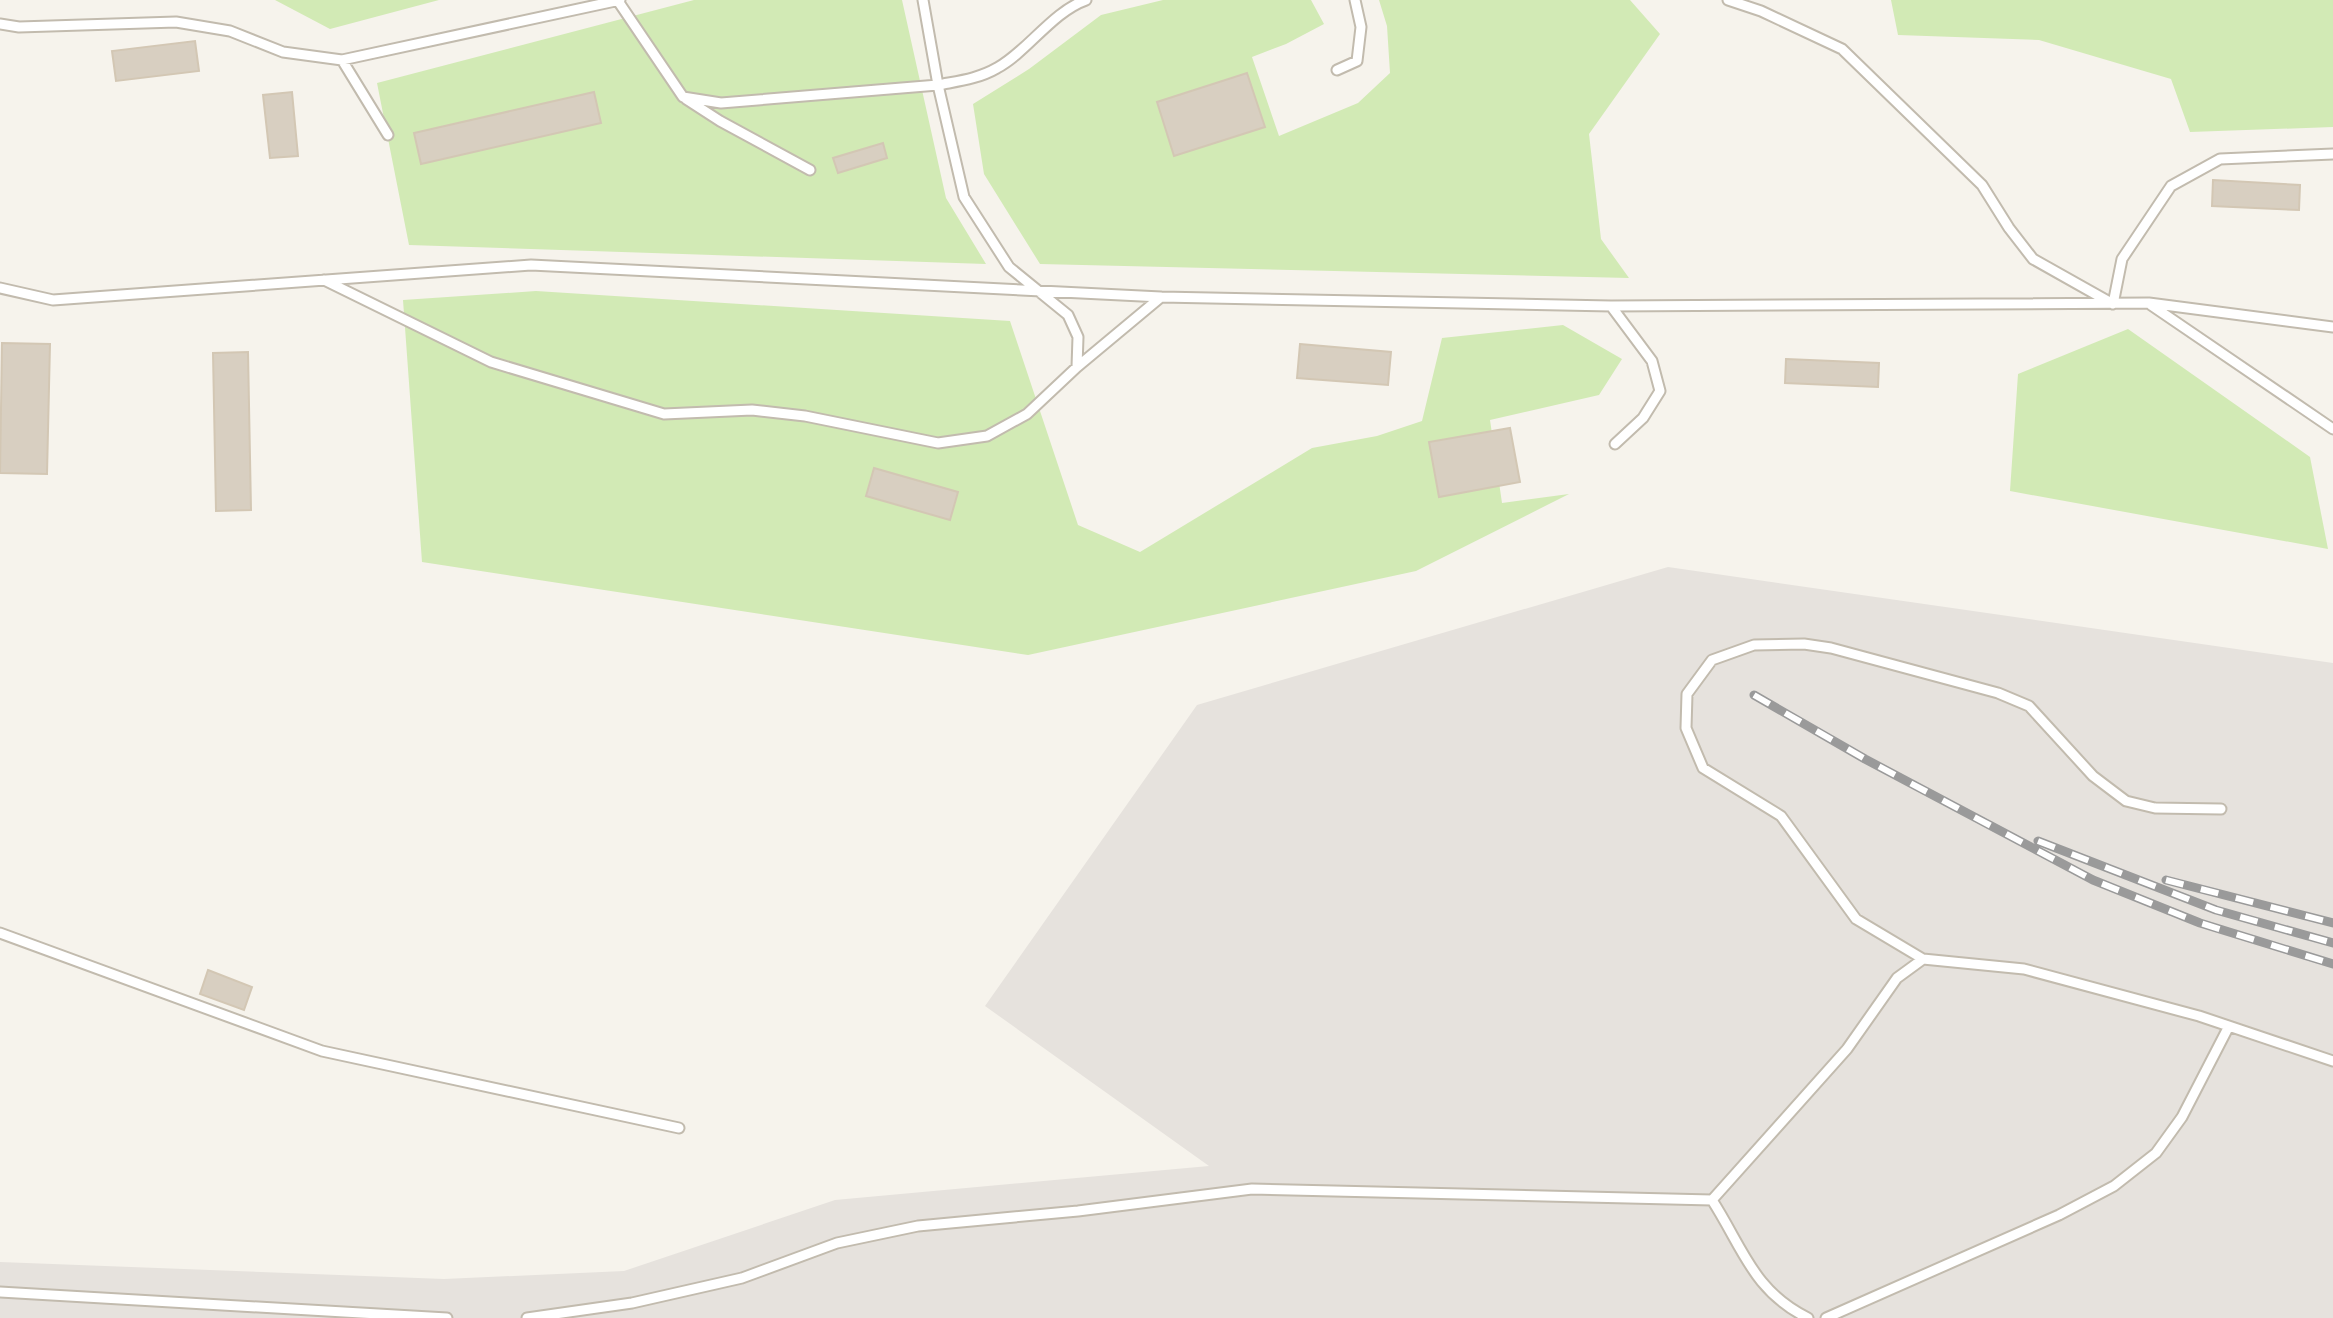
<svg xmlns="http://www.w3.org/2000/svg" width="2333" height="1318" viewBox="0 0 2333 1318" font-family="'DejaVu Sans',sans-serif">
	<rect width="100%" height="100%" fill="#f6f3ec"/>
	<path fill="#e6e2dd" d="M1668,567l665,96v655h-2333v-56l444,17 180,-8 211,-71 374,-34 -224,-160 212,-301z"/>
	<path fill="#d2eab5" d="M275,0h164l-109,29z
		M694,0h208l44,198 40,66 -577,-19 -32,-162z
		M1163,0h148l13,24 -38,20 -34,13 27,79 79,-33 32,-30 -3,-47 -8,-26h251l30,34 -71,100 12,105 28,39 -589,-14 -56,-90 -11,-70 56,-35 72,-54z
		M1891,0h442v127l-143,5 -19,-53 -132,-39 -141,-5z
		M536,291l474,30 68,204 62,27 172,-104 65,-12 45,-15 20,-83 121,-13 59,34 -23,36 -109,25 12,83 67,-9 -153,77 -388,84 -606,-93 -19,-262z
		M2128,329l182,128 18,92 -318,-58 8,-117z"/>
	<path fill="#d8cfc1" stroke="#d3c7b4" stroke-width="2" d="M195,41l4,30 -83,10 -4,-30z
		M1247,73l18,54 -91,29 -17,-54z
		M292,92l6,64 -28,2 -7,-63z
		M594,92l7,31 -180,41 -7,-31z
		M883,143l4,15 -49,15 -5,-15z
		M2213,180l87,5 -1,25 -87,-4z
		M2,343l48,1 -3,130 -47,-1z
		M1300,344l91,8 -3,33 -91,-7z
		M248,352l3,158 -35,1 -3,-158z
		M1786,359l93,4 -1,24 -93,-4z
		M1510,428l10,54 -81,15 -10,-55z
		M874,468l84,24 -8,28 -84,-24z
		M208,970l44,17 -8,23 -44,-16z"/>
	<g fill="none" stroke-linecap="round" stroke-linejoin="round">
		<defs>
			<path id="lane" d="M923,0l15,85c20,-4 40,-6 59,-17 30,-16 55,-56 89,-68
				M1728,0l33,11 81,38 140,136 27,43 24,31 80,45 9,-45 49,-73 49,-27 113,-5
				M618,1l65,96 38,6 217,-18 26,112 45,70 59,48 10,22 -1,30
				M0,24l19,3 157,-5 54,9 53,21 59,8 278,-60
				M342,60l46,75
				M1337,70l20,-9 4,-34 -6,-27
				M686,99l34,22 90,49
				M324,280l167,82 173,52 88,-4 53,6 133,27 49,-7 40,-22 50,-47 84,-70
				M0,288l53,12 478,-35 630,32 450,9 538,-3 184,24
				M2151,305l182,124
				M1611,306l41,55 8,30 -17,27 -28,26
				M2221,809l-66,-1 -29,-7 -33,-25 -64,-70 -31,-13 -167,-45 -27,-4 -50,1 -42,15 -25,34 -1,34 17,40 78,48 75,103 67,40 101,10 175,47 134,45
				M0,933l322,118 357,77
				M1712,1200l135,-151 50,-71 26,-19
				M0,1292l447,26
				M527,1318l105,-15 110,-25 95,-35 81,-17 160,-15 174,-22 460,11c31,48 41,91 96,118
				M1826,1318l233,-103 55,-29 42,-33 26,-36 47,-91"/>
		</defs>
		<use href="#lane" stroke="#c2bbae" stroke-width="13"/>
		<use href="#lane" stroke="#fff" stroke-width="9"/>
		<defs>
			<path id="rail" d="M1754,695l111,64 228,121 107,43 133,41
				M2038,841l178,69 117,33
				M2166,880l167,43"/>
		</defs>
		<use href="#rail" stroke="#9a9a9a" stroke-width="9"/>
		<use href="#rail" stroke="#fff" stroke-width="6" stroke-dasharray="18" stroke-linecap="butt"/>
	</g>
</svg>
